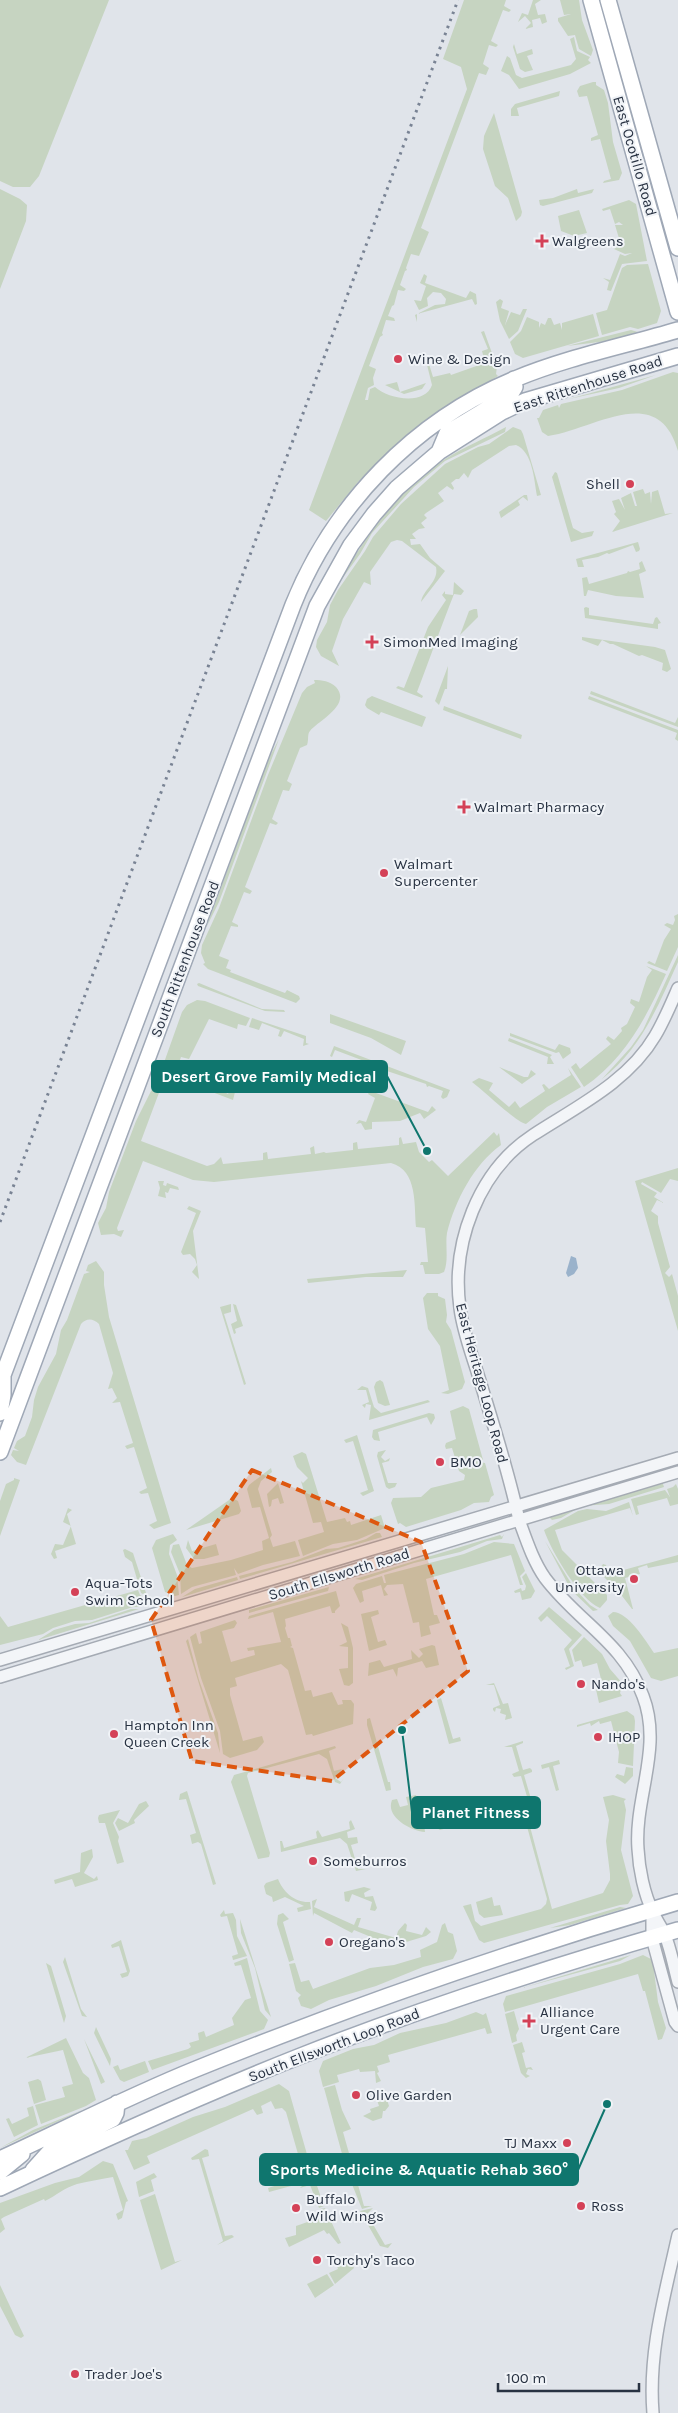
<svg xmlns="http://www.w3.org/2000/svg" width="678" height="2413" viewBox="0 0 678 2413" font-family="Karla,sans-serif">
	<rect width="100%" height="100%" fill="#e0e4ea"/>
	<path fill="#c6d4c1" d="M0,0h109l-70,176 -9,11h-17l-13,-6z
		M464,0h42l-2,6 7,4 -2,2 -6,-2 -12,31 7,4 -2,2 -7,-2 -6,19 6,4 -3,7 -7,-2 -58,155 8,4 -10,24 -8,-2 -5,14 1,2 -2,1 -5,14 6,4 -2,2 -6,-1 -4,15 -2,1 -4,10 6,2 1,3 -9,-1 -4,13 1,2 -3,2 -11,29 7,3 -3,9 1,7 -6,3 -3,12h3l2,-11 5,-2c13,12 50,19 57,-2l-5,-20 2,-1 4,13 17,-4 1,2 34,-12 -3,-12 6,-2 -7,-17 3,-1 13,36 -1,7 2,2 -67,41 -38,30 -35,35 -32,39 -17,-11 158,-421 -6,-22 -18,-8z
		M533,0h8l-6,4 3,11 7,-1 2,8 -5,2 -2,-6 -8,2 1,7 -8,2 6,-6 -6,-7 -7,6 4,-9 6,2z
		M560,0h19l3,20 11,30 -2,6 -12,-7 -4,-14 -7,1 -10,-15v-3l13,-4 -7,1z
		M574,37l3,14 13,6 -2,3 3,3 -21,11 -51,15 -10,-14 -8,-4 6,-15 3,2 6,17 6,3 49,-13 5,-6 -6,-20z
		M514,44l3,10 15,-5 1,5 -6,2 6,14 -8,2 -5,-3 -7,-22z
		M593,82h3v3l8,5 4,13 5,39 9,31 -3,7 -16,3 1,-2 7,-2 -11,-40 -9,2v-3l7,-3 -11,-39 -8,1 -2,-6 3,-5z
		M560,91l-1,5 -42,12 2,8h-8v-7l4,-5z
		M494,113l28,99 -1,4 -5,5 -8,-23 -13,-12 -12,-37 1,-13z
		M0,189l20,10 7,6 -1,16 -26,68z
		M577,189l1,4 16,-4 -2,4 -49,13 -3,-1 -1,-5 14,-2z
		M629,200l7,4 11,57 -25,3 -11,27 -4,-1 2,-8 -6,-4 7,2 10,-26 5,2 7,-3 -7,1 -11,-5 7,-4 -6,-20h8l-4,-3 -4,2 -5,-15 -7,2 -1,-2z
		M579,210l8,23 -13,3 -13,-5 -3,-15z
		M648,264l13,47 -4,12 -19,6 -8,-2 -28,8 -6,-22 11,-3 15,-42 5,-3z
		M424,274l3,2 -2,7 41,15 4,-7 6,3 1,10 -2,1 -3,-6 -55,15v8l-2,-7 20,-10 10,-1 1,-5 -5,-6 -8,-1 -6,6 1,8 -9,4 -5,-10 7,1 5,-15 -6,-3z
		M500,299l3,2 -2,7 8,3 -4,14 6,-13 9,3 3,-6h4l-9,22 -9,8 -9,-18 -4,-19z
		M593,314l6,22 -76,22 -8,-4 -5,-12 11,-11 6,-14 12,5v6l2,-5 4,2 3,-7h3l3,7 6,-2 2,7v-7z
		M631,330l7,2 -31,9 -40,5z
		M673,372l5,1v78c-20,-70 -83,-22 -130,-15l-6,-4 -5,-14h2l4,-8 15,-5 1,3 2,-4 61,-14z
		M656,375l-37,13 -50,11z
		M397,382l3,10 26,-9 -4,6 -18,5 -19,-9z
		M506,427l-1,5 -60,29 -31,26 -42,46 -12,21 -21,29c24,-44 63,-98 106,-124 19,-12 41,-21 61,-32z
		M513,427l8,3 2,4 18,61 -4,1c-3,-16 -4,-44 -21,-51l-7,1 -37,24 -4,8 -4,-5 -5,6h-3l-5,4 3,5 -1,2 -6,-4 -9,7 6,8 -18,12 -2,2 3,3 -6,5 4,5 -6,1 -7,5 4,5h-6l1,6 9,-1 10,14 15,13 -24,31c2,-13 18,-20 15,-35l-34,-26 -5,-1 -6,2 -21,30 1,13 -7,-3 -21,37 -11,32 7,15 -18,-10 -5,-9 1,-7 10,-18 3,-17 8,-15 27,-39 8,-14 28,-33 44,-40 33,-17 11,-3z
		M555,472l2,1 16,55 9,5 12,-2 -2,5 -21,6 -19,-65z
		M643,489l2,5 5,-2 1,12 1,-12 6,-2 7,24 8,-1 -61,19 8,-11 -6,-7 2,-2 -4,-11 7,-2 6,11 -4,-12 10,-5 4,13h2l-4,-14z
		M524,495h3l1,6 -5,-4 -5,4 2,4 -19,13 -2,-6z
		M638,542l2,7 -1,2 -3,1 -3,-7 -24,9 -2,-1 -9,4 -16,3 2,7h-6l-2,-8z
		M642,561l4,10 -7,3 5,24 -28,-2 -28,-6 -2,6h-2l-2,-18 5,-1 2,7 38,-11 1,-2 2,1 10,-3 -1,-6z
		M454,582l10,9 -3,4 -7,-1c-13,33 -24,64 -37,98l6,4 -1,2 -26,-10 2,-2 6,2 24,-61 18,-27 -4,-5 3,-4v3l8,1z
		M586,607l3,1v7l64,9 2,-6 2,-1 4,6 -3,1v5l-73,-11 -1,-10z
		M474,609h3l1,8 -18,18 9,-24z
		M582,637l73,10 10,3 6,19 -4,3 -5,-2 1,-7 -21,-8 -3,1 -26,-12h-3l-8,-4 -4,6 -16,-6z
		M448,666l-1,23h-2l-6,16 -4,-4z
		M314,680c8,0 16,1 22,7 16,18 -18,34 -26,44 -3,3 -1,9 -3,14l-7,3 -13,33 5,3 -3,7 -6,-1 -11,29 6,4 -2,2 -6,-2 -25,64 7,4 -2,3 -6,-2 -12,30 6,3v2l-7,-1 -12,30 10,4 -3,8 5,2 -1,2 55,21 2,-3 12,6 1,3 -4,4 -88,-34 -5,-5 2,-1 -4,-10 1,-8 17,-37 49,-133 34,-82 5,-6 8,-4z
		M591,691l84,32 3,-6v10l-88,-33z
		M372,696l54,21 -4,10 -41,-15 -2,3 -12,-7 -2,-3 2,-6z
		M589,696l89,34v11l-3,-2 2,-6 -89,-34z
		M444,706l78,29 -1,4 -78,-29z
		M279,739l-60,163 -13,26 63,-170z
		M678,914v33l-11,24 -20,-8 2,-2 6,3 9,-24 7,-11 -7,-4 3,-2 6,2 2,-5 -1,-4z
		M678,955v7c-20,44 -37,87 -76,117l29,-32 12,-17z
		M646,966l20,8c-20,44 -41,85 -82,113l-13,-20 5,-4 4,6 31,-25 -5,-5 2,-3 6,4 8,-9 -1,-3 6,-4 8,-17 -5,-4 1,-4 8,3 8,-25 5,-7z
		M199,983l63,26 22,1 1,2 -20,-1 -67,-25 -1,-2z
		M197,1000l8,1 45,17 -4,8 -8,-2 -1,5 -28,-10 -20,40 -8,-2 -5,15 6,4 -1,4 -15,-6 -25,67 66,25 7,-2 7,-7 2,7 40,-4v-7l4,-1 1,7 43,-5 -1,-6 4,-2 1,8 9,-2 2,1 27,-3v-7l4,-1 1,7 41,-4v-7l2,-1 2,7 13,-2 3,10 10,10 3,-2 16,16 46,-44 3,4 2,-3 2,12c-27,19 -46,56 -54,88 -2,12 2,27 -3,39l-5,2h-14l-2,-9h-3l1,-3h7l-3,-34 -9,-1c-2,-21 2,-57 -25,-64l-177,19 -21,-2 -50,-19 -26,67 1,3 6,-1 -3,7 -7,-3 -13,1 -3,-12 8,-15 3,-16 27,-71 25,-50 21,-59 5,-7z
		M330,1014l76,27 -5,14 -30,-17 -41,-15z
		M252,1018l54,18v7l3,1 -6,2 1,-7 -20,-8 -3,6 -3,-1 2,-6 -18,-7 -3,7 -10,-3z
		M510,1033l45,17 4,-6 11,4 1,5 -8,6 -4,-7 -3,1 -46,-17z
		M509,1038l43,17 -2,2 4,7h-7l1,-7 -40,-16z
		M334,1046l116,44 -3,7 -4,2 -2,-2 2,-6 -14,-5 -2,1 -1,-3 -45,-15 -1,-2 -45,-17 -3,7 -2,-1z
		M499,1067l25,10h4l3,-7 5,4 -14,10z
		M568,1068l13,19 -34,20 -21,17c-10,-2 -42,-33 -54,-42l7,-4 14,5 -4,7 20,17 6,-6 5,7 25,-17 -3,-6 2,-1 5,5 22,-14z
		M196,1073l3,1 -3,7 14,6 3,-1 15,8 3,-7 5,1 -3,12 -42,-16z
		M374,1084l3,2 -1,7 52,19 4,-6 4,4 -12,9 -4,-6 -20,8 -28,1v7l-7,1 -4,-7 -5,1 3,-4 7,2 9,-24 -7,-4z
		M678,1168v13l-8,-2 -9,14 -19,-11 -1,2 16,9 -3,4 10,6 -7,-3 -6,11 7,5v7l12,44 -5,6 4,4 3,-3 6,22v35l-43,-150z
		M158,1181h6l-1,4 3,1 1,-3 11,4 1,3 -9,-2 -2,5 -3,-1 1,6 -8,-2 2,-8z
		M189,1206l12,5 -8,20 6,48 -7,-7 5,-7 -2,-6 -5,-5 -7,1 -2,-3 15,-39 -9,-4z
		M96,1261l8,11v13l5,32 62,206 -17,6 -5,-4 8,-4 -9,-28 -7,1 -2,-2 8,-4 -13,-41 -7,2 -2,-3 8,-3 -13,-41 -8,1 5,-5 -5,-10 -4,1 5,-16 -14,-49c-6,-6 -13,-6 -18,0l-55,141 -9,-3 -6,-7 2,-5 6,1 -5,-3 3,-7 8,-5 7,-19 2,-17 4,-13 18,-33 5,-24 6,-10 17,-46 6,-2 -4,-1 2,-6z
		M407,1270l-4,7h-37l-58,6 -1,-4z
		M427,1293h11v3l7,3 2,16 -1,7 5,8 14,52 -3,7 -14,5 -7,-1 8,-3 -9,-44 -12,-17 -5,-31z
		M231,1304v8l-7,2 22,70 -2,1 -24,-78z
		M233,1304l3,1 7,21 -8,3 1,4 -2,1 -3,-10 6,-3z
		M380,1380l3,2 7,23 -5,1 -7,-3 -4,-16 2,-5z
		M362,1386l6,2 6,19 7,6 47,-13 2,2 -61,18 2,-15 -5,-1 -1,4 -3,-3 7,-3 -3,-12h-9z
		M463,1406l6,3 14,51 -5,2 7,1 9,32 -3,2 -2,5 -15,1 -13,7 -55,17 -6,-4 -2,1 -7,-21 2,-5 28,-1 10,-9 33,-8 1,-5 -6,-4 -7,-23 -6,1 -1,-3 1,-3 10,-4 -6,-28z
		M429,1413l5,1 1,4 -4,7 -4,-8 -49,15 2,9 -6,-1 -2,-3 1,-7z
		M357,1435l17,56 -11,5 -3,-3 8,-3 -15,-49 -7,2 -2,-3z
		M386,1450l-5,7 4,4 5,-3 -1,3 -7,2 6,20h9l-2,4 -6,2 -3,-2 -9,-31 1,-4z
		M302,1452l4,2 21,68 18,-4 2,4 3,-1 1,4 30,-10 4,13 -28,12 -24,4 -30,12 -5,-16 26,-8 -3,-10 -8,1 -12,-42 2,2 5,-5 -11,-11 -4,-11z
		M271,1468l1,4 -11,9 -3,8 14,46 -2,3 3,9 22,-6 5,15 -37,9 -25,9 -4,-6 2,7 -44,12 -11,7 -1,-20 -9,-22 2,-7 6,-1 8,21 5,3 39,-8 32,-10 -1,-9 7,-3 -9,-31 -8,1 -5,-19 2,-4z
		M14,1478l6,2 -20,56v-35l6,-17 8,-4z
		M662,1481l2,6 -55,17 -27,2 -21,12 -9,2 -4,-4z
		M278,1483l6,20 -4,1 -2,-6 -6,2 -1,6 -2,1 -2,-13z
		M676,1484l2,5v15l-8,2 -3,-8 -30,8 2,8 -3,1 -5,-16 34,-9 5,7 -3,-8 6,-2z
		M232,1498l6,3 3,10 -2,3 -53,16z
		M629,1502l4,14 -3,-8 -75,22 7,20 45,45v5l-7,8c-20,-8 -49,-57 -56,-78l34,-19 9,-2 19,2z
		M68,1508l4,2 -5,4 9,30 -21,7 2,7 -3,1 -3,-5 4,-10 8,1 8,-19 -8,-4z
		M376,1533h4l2,4 -142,42 -1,-3 53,-14 34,-13 12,-1 28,-9z
		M173,1534l4,6 -7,5 -1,9 8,21 2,20 -4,1 -10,-4 -13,-44 4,-8z
		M504,1534l-2,5 -15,2 -27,11 -46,11 -52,17 -7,-1 145,-44 2,2z
		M188,1540l4,11 24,-7 3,11 -15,4h-10l-8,-11z
		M545,1541l29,47 16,17 8,5 -5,1 -22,-21z
		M494,1542l20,2 11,27 -5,5 3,9h-3l-9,-30 -85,24 8,36h3l3,8 -11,3 2,8 -10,3 -2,-15 -6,1 -10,-39 -16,1 -3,4 4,6 -4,1 -3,-11 -19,6 2,10 -4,2 -7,-15 3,-4 26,-8 2,7h2l-2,-8 80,-21z
		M125,1549l8,4 14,43 -6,-3 -9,-31 -7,-5 -2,-7z
		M678,1555v7l-30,6 -1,-3 -9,3 2,6 -15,4 8,31h-1l-13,-17 -15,-15 -3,-10 2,-3 3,1 3,9z
		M526,1573l9,18 -4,7 -9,2 -2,-8 -5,1 -1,-2 7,-3 1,3 3,-1 1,-4 -4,-9z
		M237,1577l1,3 -56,17 13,-8z
		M329,1587l-1,4 -79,22v-3z
		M138,1590l2,5 5,3 -6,9h-6l-41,13 -17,1 -22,7 -10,6 -43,11v-29l8,11z
		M336,1591l4,15 -5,5v2h-3l-2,-7 -45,13 1,7 -1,2 3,10h2l2,8 -2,1 3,1 12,43 6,-1 2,7 19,-5 6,13 5,-1 -1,-4h9l3,4 -1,20 -40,12 -1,-2 -6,1 -18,-65 -7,-6 -46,14 2,8 -7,2v7l13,46 19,-5 2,6 -7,8 -27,8 -7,-4 -3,-23 -19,-53 -11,-41 6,-4 3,11 3,-1 -2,-11 35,-12 2,3 -3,5 -12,3 9,31 24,-7 -1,-5 -6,1 -1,-3 34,-6 -8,-30 -25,7 1,-3z
		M549,1607l33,28 -13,14 5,17 -8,4 -1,-2 5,-2 -6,-17 8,-9 -25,-24 -6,6 -3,-4z
		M131,1609h8l-101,31 16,-10 21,-6 14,-1z
		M378,1610l1,4 -8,3 7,25 7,-2 2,5 -18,6 -8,-37z
		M613,1612c15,0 33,29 41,41l24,-5v28l-17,5 -10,-3 -21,-37 -17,-15 -5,-10z
		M341,1623l7,4 5,21v35l-4,3 -5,-1 -5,-16 9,-1v-21l-9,-1 8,-4z
		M584,1637l18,17 8,15 13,15 -3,9 2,3 -23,7 -4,-18 7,-2 -5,-20 -14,4 -2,-7 -6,2 -3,-12z
		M188,1639l11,41 19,53 2,20 -34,-112z
		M432,1645l3,1 4,19 -13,3 -4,-7 -24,7 -1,9 -4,-8 -25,7 1,-13 11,-3 4,7 28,-8 -1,-9 8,8 4,-4 -4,-5z
		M494,1683l9,21 5,-1 4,15 -7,2 1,-5 -6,-2 1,-4 -5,-1 -1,4 -2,-2v-2l7,-3 -6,-20h-8z
		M441,1698l12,41 7,-2 1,4 -12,3 -12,-44z
		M627,1711l7,5 1,5 -2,45 -15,-3 1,-11 -8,-31 -11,3 -1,-3 -8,5 -1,-3 -13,4v-2z
		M370,1718l18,64h2l1,8 -5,1 -19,-66v-6z
		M523,1741v2l-7,3 7,24 7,-2 2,2v2l-8,3 7,24 6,-1 2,2 -16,6 -1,-4 6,-2 -7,-24 -7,1 -2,-3 7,-3 -7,-24h-8z
		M335,1746l1,2 -7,3 5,20 8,-2 -7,9 6,4 3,-4 -4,6 -5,-2 -8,-23 -8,-5 -71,19 -1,3 23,77 -1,4 -11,2 -27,-77 3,-7z
		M559,1760l1,4 -7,2 6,24 -3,1 -7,-24 -7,2 -1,-4z
		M626,1767l7,1v8l-8,8 -10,-7 2,-3 7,2z
		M187,1791l29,93 -3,1 -12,-41 -3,-2 -6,2 -2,-9 6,-2 -10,-34 -7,1 1,-6z
		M416,1795l1,3 -8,2 7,25 8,-2 1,9c-14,-1 -40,-15 -33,-32l5,-1 3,8 8,-2 -2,-8z
		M613,1795l13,4 -2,2 2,9 -5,40 12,46 -5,8 -8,1 -136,38 -5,-3 -16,-34 8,-2 4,17 6,5 60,-17 5,-5 1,-5 -21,-76 2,-4 24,90 51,-16 7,-13v-6l-4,-33 3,-21 -6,-23z
		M504,1798l3,9 -3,5 -64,18 -3,-2 -1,-11h2l3,8 24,-7 -2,-8 3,-1 4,7 33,-9 -2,-8z
		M146,1801l3,5 -15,14 1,3 -16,8 -4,-8 3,-5 10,5 11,-19z
		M120,1810l-7,13 6,14 -1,4 6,21 -7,2 -12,-41h-6l-1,-5 1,-3z
		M351,1820l4,9 -8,3 1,6 9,-1 1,6 -7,2 7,24h8l-10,2 -9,-27 -7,-6 -59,14 -1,-11h2l2,7 33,-10 -1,-6 2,-2 4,7 28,-8 -1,-7z
		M92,1849l1,8 -9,16 10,6 3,-3 1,4 -23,7 -3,-8 -17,5 -1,-4 26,-8 1,-19z
		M278,1879c5,13 17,24 32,23l1,7 -13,3 -1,-4 7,-2 -19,-9 -12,5 -1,-5 -6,-3 -2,-8 2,-3z
		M364,1887l7,2 -7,4 1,4 8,-1 4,12 -2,3 -5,-1 2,-8 -20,-8 -3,8 -4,-1 -1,-9z
		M492,1897l2,9 6,-1 3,10 -19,3 -5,-4 -3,-12z
		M317,1899l-3,8 40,18 3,-7h4l-3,9 38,11 2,-7 7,-8 2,2 -1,6 16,4 4,-8 5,5 -5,4 -33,10 -39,-16 -2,3 -38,-20 -1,3 -1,-15z
		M620,1907l6,1 -56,17 -20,3z
		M224,1910l1,4 8,-1 3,7 1,16 10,20 -14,4 -1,-4 6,-2 -11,-38 -6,1 -1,-2z
		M283,1913l6,6 -6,3 11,38 -5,2 -12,-38 1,-9z
		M240,1919l31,98 -6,-7 -10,-42 -14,-35z
		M445,1923l3,9 5,2 4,17 -4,8 -30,8 -47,19 -47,14 -18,9 -10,-3 -3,-8 3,-3 -5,-4 -7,-27 6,-1 6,19 8,-2 4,9 57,-21 24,-3 27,-8 -1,-7 17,-8 5,-17z
		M121,1940l9,31 -2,5 -6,2 -2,-4 7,-2 -8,-26 -7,2 -1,-3z
		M631,1955l-11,6 -98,27z
		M643,1955l8,4 2,4 5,39 8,26 -4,11 -4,1 -13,-49h-2l-5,-17 -133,38 -2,-8 3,-8 114,-32z
		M65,1957l16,52 6,8 -5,-1 -19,-54z
		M247,1958l13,53 8,9 -4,9 -112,41 -4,-9 40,-12 3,-2 -2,-4 10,-3 -1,-7 6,-2 2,6 28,-12 -2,-7 13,-18 6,-2 -10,-33 -6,1 -1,-3z
		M46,1963l5,3 15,50 -2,7z
		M514,2011l5,18 -3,6 1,6 -5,2 -7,-29z
		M476,2012l7,3 3,-2 6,20 -5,1 -2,-6 -97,27 2,7 -13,4 2,6 -2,1 4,8 -5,2 -1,-12 -15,1 -1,-3 -22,6 2,7 -16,5 -4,-16 4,-10 30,-12 21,-4 26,-12 46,-10z
		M96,2027l15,32 -1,7 -16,-33z
		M66,2038l17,35 6,5 7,22 -10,6 -45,18 -6,-19 30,-8 -3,-10 11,-3 -10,-34 -38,8z
		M84,2039l21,43 -4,2z
		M522,2042l3,10 -3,1 4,15 5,-1 2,3 -5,-1 -2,5 4,2 -4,2 -5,-5 -8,-28z
		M145,2061l4,11 -25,10 -4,-2 -7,-13 5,-2 2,5z
		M38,2079l3,2 5,19 -12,4 -6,-22z
		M279,2084l10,7 25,88 -1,1 -44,12 -1,-4 28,-9 6,-11 -16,-56 -4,-4 -7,1 -4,-8 -10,5 2,7 -6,2 -4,-6 -106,47 3,7 -16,7 -9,-20h3l4,-9 14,-3 47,-21 32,-10z
		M335,2085l7,25 9,19 -8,3 21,74h8l-10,3 -15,-37 -23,-84z
		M384,2090l5,16 -4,5h-2l-1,7 -9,3 -10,-5 8,-4 -1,-3 9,-3 -5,-15z
		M33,2106l5,19 -24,12 -8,-18 3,-1 3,6 17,-8 -2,-8z
		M85,2109l-85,39 33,-18z
		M205,2149l3,1 1,6 -7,2 23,78 7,-1 2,2 -17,8 6,-4 -24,-82 -7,1 -1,-2z
		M103,2161l10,3 15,37 -2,1 -4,16 -4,2 -2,-6 7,-4 -10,-33c-11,2 -24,4 -36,7 -13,4 -20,11 -32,17l-1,-2 -40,18 -3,2 4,10 -5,4v-30l55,-20 24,-6z
		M154,2173l3,4 -6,3 3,11 -15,6 -3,-15z
		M315,2180l9,26 -5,2 -9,-23 -10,3 4,-4z
		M155,2194l20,68 7,-2 -21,10 -21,-70z
		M325,2208l16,35 -3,1 -9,-11 -2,1 -3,-4 -35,17 -4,-9 11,-3v-9l23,-8 3,-2 -2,-7z
		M373,2208l-6,6 18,31 7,-2 -4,5 -8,-2 -20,-35z
		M349,2257l5,11 -19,16 -6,-11 9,-4 -2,-6z
		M327,2274l7,11 -19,13 -8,-14z
		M0,2285l24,51 -3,2 -6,-3 -15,-29z"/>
	<path fill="#9ab2cb" d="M571,1256l5,2 2,10 -4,6 -6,3 -2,-4z"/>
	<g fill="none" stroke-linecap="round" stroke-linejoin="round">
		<defs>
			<path id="minor" d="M678,988c-7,16 -14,33 -23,48 -27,46 -79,71 -122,99 -55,36 -82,109 -73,173 3,25 13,49 20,73 14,46 29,92 39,139 7,19 14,41 26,58 33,44 78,64 98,118 20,52 -9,102 -5,153 1,20 6,45 15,63 3,8 9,15 12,23 6,15 9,32 13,47
				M0,1660l678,-202
				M0,1677l678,-205
				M652,1912v26l23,84 3,4
				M653,2413c-5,-61 12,-119 25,-178"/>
			<path id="major" d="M591,0l87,312
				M608,0l70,248
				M439,452l8,-19 63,-38 5,-8 -1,-8
				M0,1383l293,-778c40,-100 122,-185 222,-226 53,-22 109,-33 163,-49
				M0,1413l3,-18v-20
				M0,1452l317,-846 34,-61 23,-31 23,-26 42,-36 63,-40 23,-11 153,-45
				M0,2159c65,-30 129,-63 196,-90 158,-64 318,-119 482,-167
				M33,2170l18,-20 62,-31 3,-6 1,-10
				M0,2172l22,-18
				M0,2188c98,-46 197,-91 298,-131 124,-49 252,-90 380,-127"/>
		</defs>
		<use href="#minor" stroke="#a5abb4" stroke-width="14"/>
		<use href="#major" stroke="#9fa8b6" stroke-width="18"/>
		<use href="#minor" stroke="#f3f5f8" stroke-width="11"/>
		<use href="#major" stroke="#fff" stroke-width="15"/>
		<path stroke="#798394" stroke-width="3" stroke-dasharray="2.5 5" stroke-linecap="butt" d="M0,1222l458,-1222"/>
	</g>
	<path fill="#de570f" fill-opacity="0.2" stroke="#de570f" stroke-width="4" stroke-dasharray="10 6" stroke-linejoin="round" d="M252,1470l169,72 47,129 -136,110 -140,-20 -41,-141z"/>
	<g fill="#d44157" stroke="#f0f3f7" stroke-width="2">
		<path d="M539.5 233.5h5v5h5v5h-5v5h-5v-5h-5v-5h5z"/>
		<circle cx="398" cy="359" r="5"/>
		<circle cx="630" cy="484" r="5"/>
		<path d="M369.5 634.5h5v5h5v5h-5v5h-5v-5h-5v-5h5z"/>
		<path d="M461.5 799.5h5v5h5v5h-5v5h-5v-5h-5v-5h5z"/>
		<circle cx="384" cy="873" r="5"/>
		<circle cx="440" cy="1462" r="5"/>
		<circle cx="634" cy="1579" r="5"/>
		<circle cx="75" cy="1592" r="5"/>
		<circle cx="581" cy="1684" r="5"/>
		<circle cx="114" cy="1734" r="5"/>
		<circle cx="598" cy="1737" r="5"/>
		<circle cx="313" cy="1861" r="5"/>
		<circle cx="329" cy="1942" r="5"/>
		<path d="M526.5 2013.5h5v5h5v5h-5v5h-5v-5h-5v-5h5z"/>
		<circle cx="356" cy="2095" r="5"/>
		<circle cx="567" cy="2143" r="5"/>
		<circle cx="581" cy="2206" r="5"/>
		<circle cx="296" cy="2208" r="5"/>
		<circle cx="317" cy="2260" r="5"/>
		<circle cx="75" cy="2374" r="5"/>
	</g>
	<g text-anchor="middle" stroke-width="4" stroke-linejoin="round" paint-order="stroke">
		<g font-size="15" fill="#283242" stroke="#f0f3f7">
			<text transform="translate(635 156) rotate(74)" y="5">East Ocotillo Road</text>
			<text transform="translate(588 384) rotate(-18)" y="5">East Rittenhouse Road</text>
			<text transform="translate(185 959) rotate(-69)" y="5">South Rittenhouse Road</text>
			<text transform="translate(482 1383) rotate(75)" y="5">East Heritage Loop Road</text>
			<text transform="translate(339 1574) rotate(-17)" y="5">South Ellsworth Road</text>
			<text transform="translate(334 2045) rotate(-21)" y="5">South Ellsworth Loop Road</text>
		</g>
		<g font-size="15" fill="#283242" stroke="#f0f3f7" text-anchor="start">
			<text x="552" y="246">Walgreens</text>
			<text x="408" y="364">Wine &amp; Design</text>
			<text x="620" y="489" text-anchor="end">Shell</text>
			<text x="383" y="647">SimonMed Imaging</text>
			<text x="474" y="812">Walmart Pharmacy</text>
			<text x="394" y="869">Walmart<tspan x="394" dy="17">Supercenter</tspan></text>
			<text x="450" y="1467">BMO</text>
			<text x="624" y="1575" text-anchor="end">Ottawa<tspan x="624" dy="17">University</tspan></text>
			<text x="85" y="1588">Aqua-Tots<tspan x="85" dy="17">Swim School</tspan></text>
			<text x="591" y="1689">Nando's</text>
			<text x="124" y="1730">Hampton Inn<tspan x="124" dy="17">Queen Creek</tspan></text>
			<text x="608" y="1742">IHOP</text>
			<text x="323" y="1866">Someburros</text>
			<text x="339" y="1947">Oregano's</text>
			<text x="540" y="2017">Alliance<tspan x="540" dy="17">Urgent Care</tspan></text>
			<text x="366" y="2100">Olive Garden</text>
			<text x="557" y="2148" text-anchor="end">TJ Maxx</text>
			<text x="306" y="2204">Buffalo<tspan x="306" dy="17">Wild Wings</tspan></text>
			<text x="591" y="2211">Ross</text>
			<text x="327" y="2265">Torchy's Taco</text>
			<text x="85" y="2379">Trader Joe's</text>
		</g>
	</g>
	<path fill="none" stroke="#0f766e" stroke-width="2" d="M427 1151L387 1076M402 1730L412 1812M607 2104L578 2170"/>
	<g fill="#0f766e" stroke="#f0f3f7" stroke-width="2">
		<circle cx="427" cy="1151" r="5"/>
		<circle cx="402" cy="1730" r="5"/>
		<circle cx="607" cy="2104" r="5"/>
	</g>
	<g fill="#0f766e" stroke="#0f766e" stroke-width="2">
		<rect x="152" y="1061" width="235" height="31" rx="5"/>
		<rect x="412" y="1797" width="128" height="31" rx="5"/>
		<rect x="260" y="2154" width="318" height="31" rx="5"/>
	</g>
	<g font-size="16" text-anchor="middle" font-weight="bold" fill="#fff">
		<text x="269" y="1082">Desert Grove Family Medical</text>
		<text x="476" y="1818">Planet Fitness</text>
		<text x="419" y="2175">Sports Medicine &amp; Aquatic Rehab 360°</text>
	</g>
	<path d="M498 2383v8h141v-8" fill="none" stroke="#283242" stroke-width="2.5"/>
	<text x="506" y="2383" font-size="15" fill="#283242" stroke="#f0f3f7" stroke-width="4" paint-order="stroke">100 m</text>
</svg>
